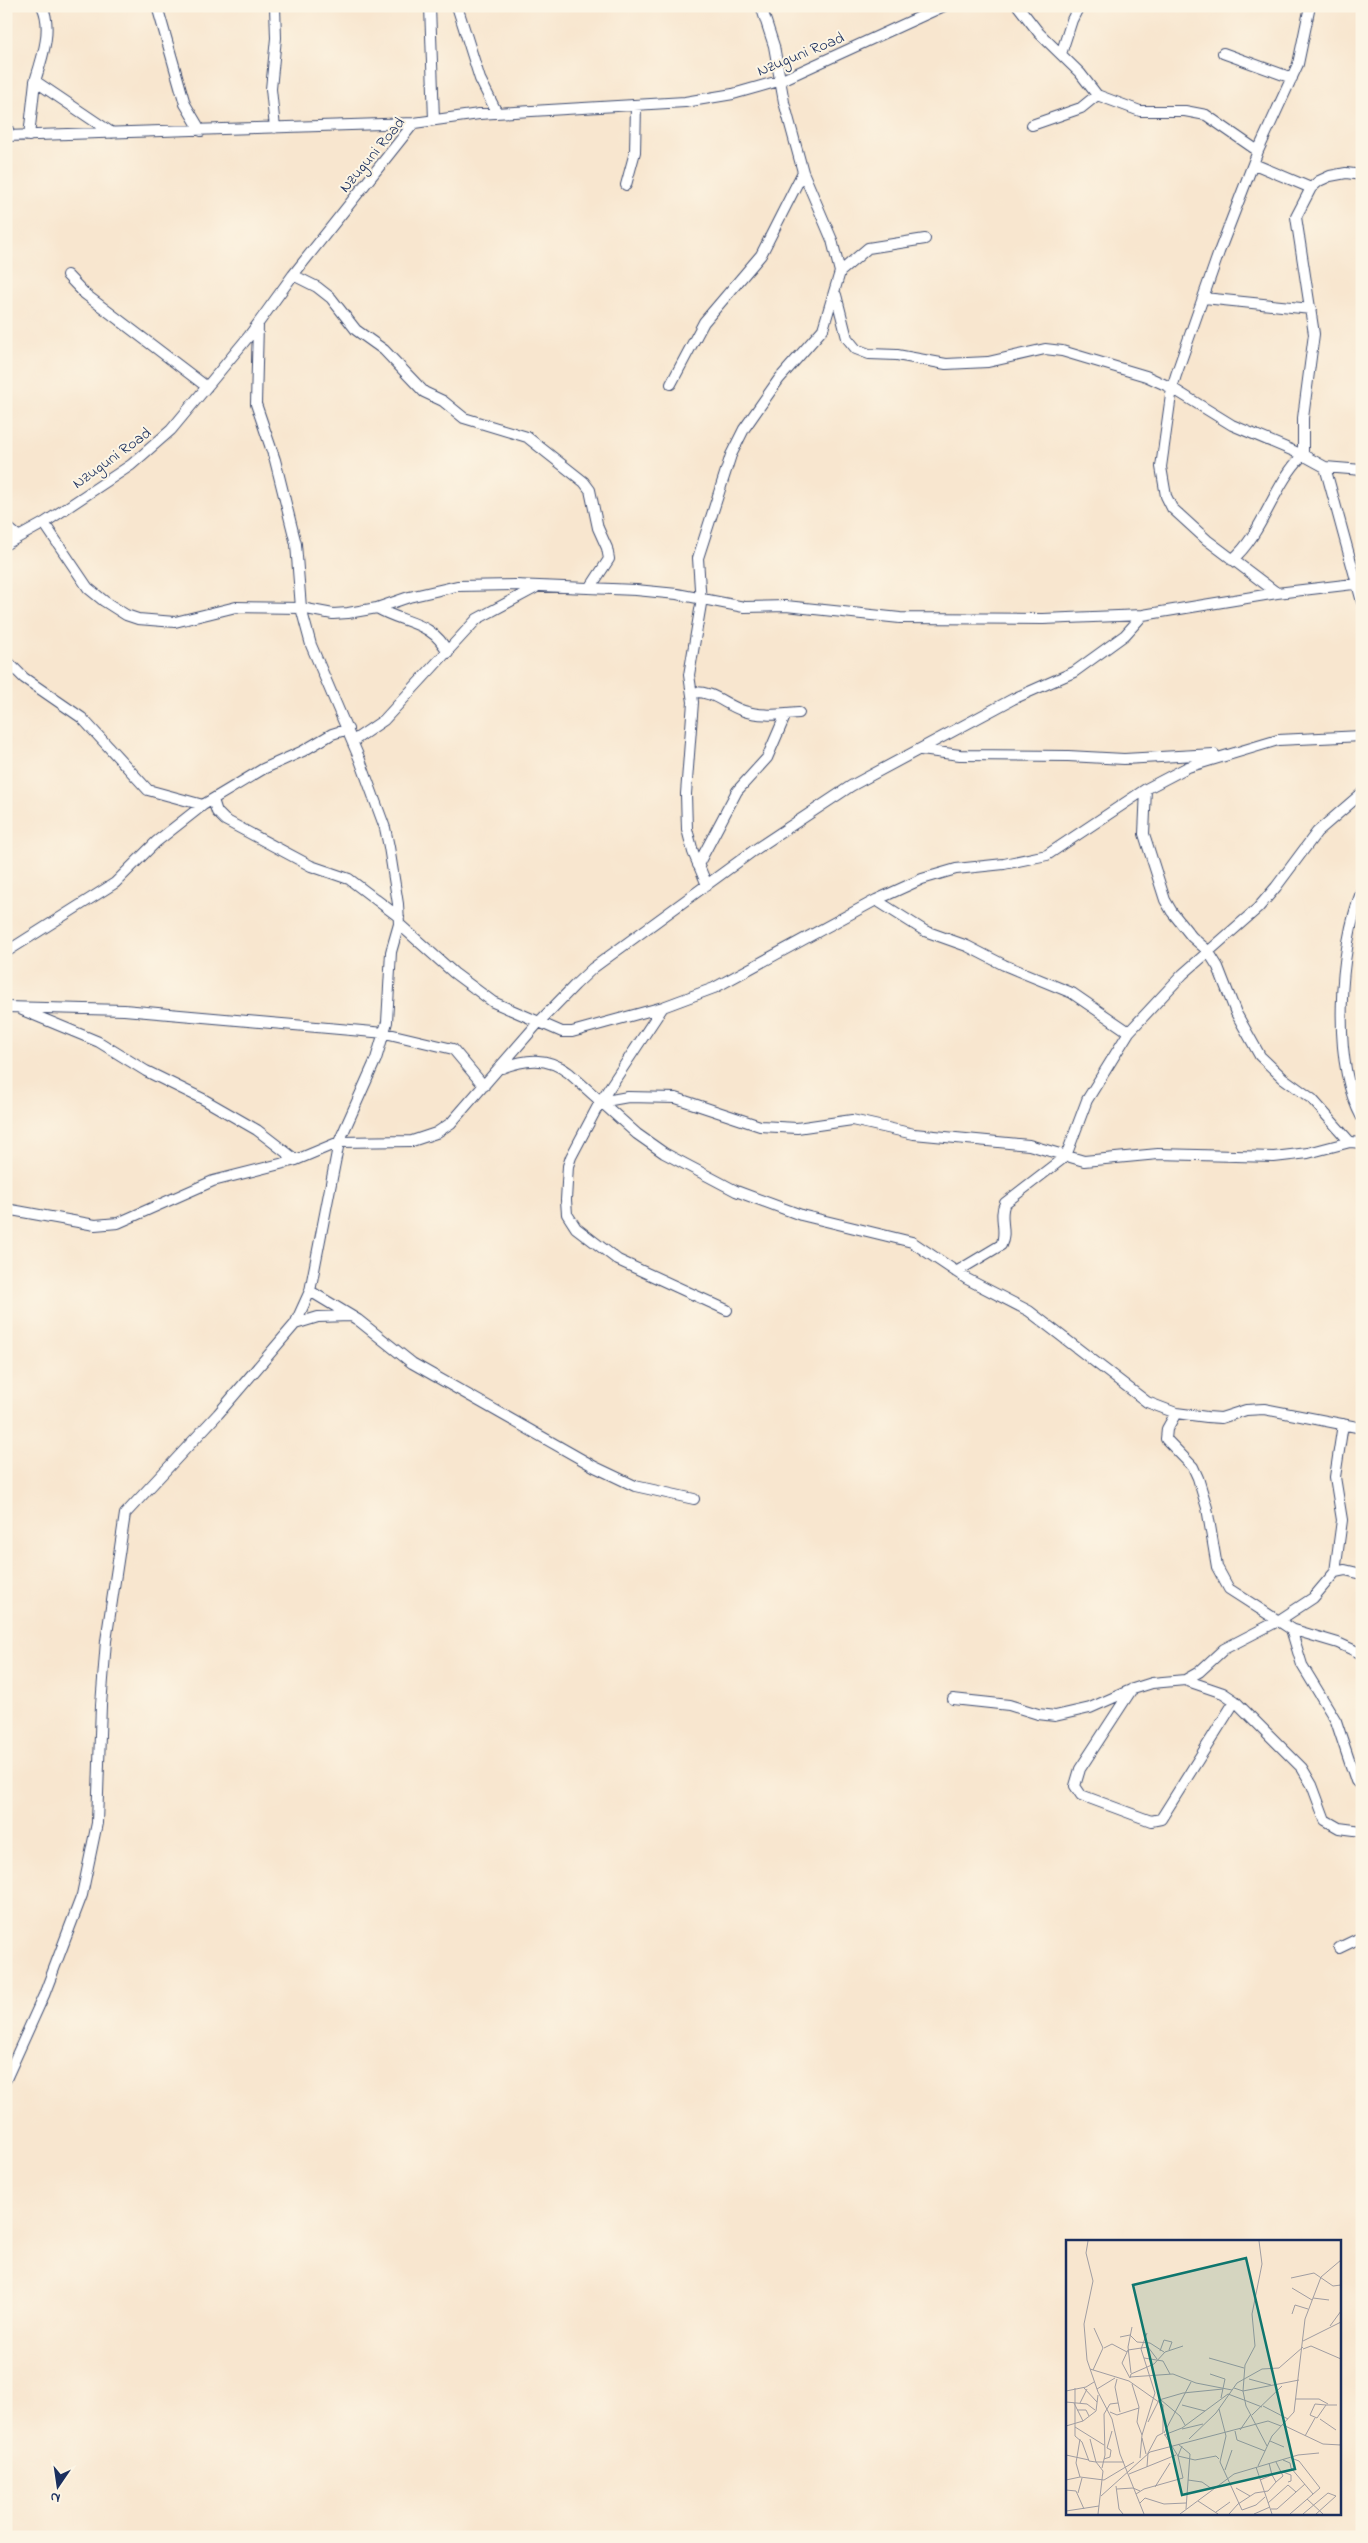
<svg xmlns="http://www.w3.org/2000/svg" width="1368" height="2543" viewBox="0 0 1368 2543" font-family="'Indie Flower',sans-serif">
	<rect width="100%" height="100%" fill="#fcf5e5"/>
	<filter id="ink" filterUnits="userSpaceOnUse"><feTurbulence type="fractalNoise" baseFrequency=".02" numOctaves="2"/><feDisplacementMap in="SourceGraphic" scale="10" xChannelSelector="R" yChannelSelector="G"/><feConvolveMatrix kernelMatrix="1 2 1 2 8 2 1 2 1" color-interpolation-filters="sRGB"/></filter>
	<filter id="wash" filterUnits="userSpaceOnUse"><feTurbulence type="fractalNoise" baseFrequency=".0096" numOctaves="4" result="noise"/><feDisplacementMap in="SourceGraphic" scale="20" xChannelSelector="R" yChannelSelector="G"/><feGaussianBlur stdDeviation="1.12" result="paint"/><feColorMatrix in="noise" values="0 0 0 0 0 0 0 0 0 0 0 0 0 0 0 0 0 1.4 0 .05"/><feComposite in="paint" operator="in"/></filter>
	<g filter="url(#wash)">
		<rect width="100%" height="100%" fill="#f8e6cf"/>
	</g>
	<g filter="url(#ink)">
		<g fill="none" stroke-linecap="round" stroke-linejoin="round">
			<defs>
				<path id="street" d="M42,6c11,22 0,53 -7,75l77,52
					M157,6l28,98 16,27
					M275,6l1,32 -5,51 4,39
					M430,6l4,114
					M457,6l23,73 17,34
					M1018,6l21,27 41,40 17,22 43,16h45l21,4 52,36
					M1223,53l69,25
					M1061,54l11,-34 7,-14
					M6,124l4,12
					M1032,125l49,-17 16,-13
					M6,136l408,-13 65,-9 206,-12 48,-8 49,-14 162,-74
					M29,136l6,-55
					M1254,164l57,24
					M1362,175l-16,-2 -16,3 -11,5 -8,7 -15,29 18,117 -11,84v37l22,12 37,135
					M626,185l9,-33 1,-47
					M840,272l28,-24 57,-9
					M67,275l18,19 122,93
					M293,275l24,12 14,11 25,32 28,20 40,42 19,9 21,17 63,19 57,45 6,8 8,38 9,20 2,11 -19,29
					M836,295l11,43 9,11 13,5 28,1 49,9 42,-2 57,-13 17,2 84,25 26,12 60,37 71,30c-30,30 -40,79 -71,105
					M1204,298l107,11
					M671,384l33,-62 57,-67 42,-83
					M1325,467l37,3
					M44,523l44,65 16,13 22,14 12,4 37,3 61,-15 65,1 32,6 15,-1 29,-5 32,-11 48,-11 58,-1 121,5 41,4 67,13 42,-1 114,12 143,1 100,-4 134,-22 85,-10
					M6,526l12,10
					M6,544l38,-21 87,-58 40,-35 78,-94 44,-61 121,-152
					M1277,593l-70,-53 -35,-32 -6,-12 -5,-29 11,-79 4,-13 43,-123 39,-101 40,-87 12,-58
					M377,608c27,16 56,13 71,45
					M6,660l18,18 58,40 66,72 55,15
					M693,692c21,-1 32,13 51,19 17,6 37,3 55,2
					M353,741l31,-21 93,-101 58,-31
					M921,750l39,5 108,1 56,3 90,-5
					M1146,789l-2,45 21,66 7,12 20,25 16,14 10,16 18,46 24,43 23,22 29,21 38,43
					M213,800l4,12 8,8 86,46 38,13 50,38
					M698,865l39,-74 30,-33 19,-44
					M707,885l-14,-33 -6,-23 -1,-35 7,-92 -4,-27 12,-71 -3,-46 33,-103 13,-26 35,-50 44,-50 17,-57 -8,-32 -29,-68 -19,-70 -10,-56 -13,-40
					M1362,890c-23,59 -31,171 0,228
					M876,900l49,31 42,15 37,19 68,28 57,39
					M399,924l55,49 39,29 69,30h10l91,-25 51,-19 162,-88 46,-21 34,-10 48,-5 43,-9 99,-66 42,-22 90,-27 84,-4
					M6,952l109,-69 41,-41 47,-37 60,-36 40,-18 29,-17 16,-5
					M6,1007l118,3 261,23 68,16 31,37
					M663,1007l-63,95 -29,55 -3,9 -2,34 1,14 9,14 42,32 109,50
					M22,1010l77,32 47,29 57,28 54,31 39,30
					M502,1068c23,-9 45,-12 67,5l68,61 27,19 72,38 65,24 111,27 55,37 62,32 118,91 29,11 31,4 14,1 25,-8 18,-1 98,19
					M600,1102l28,-5 48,1 84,28 37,2 55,-8 62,14 115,11 55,16 74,-7 116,3 34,-4 42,-11 12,1
					M6,1209l89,16 23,-2 95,-42 83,-21 43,-18 73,-1 24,-8 15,-10 87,-100 37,-38 18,-17 160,-117 98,-65 162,-87 61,-27 51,-37 18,-20
					M956,1272l45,-27c7,-14 -3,-28 4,-42l61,-47 21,-56 42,-68 54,-58 75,-66 18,-21 41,-55 45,-39
					M310,1291l48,29 54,43 183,104 40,19 59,13
					M295,1324l23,-7 32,-1
					M1176,1413l-9,16 -1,10 27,28 5,11 9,30 10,59 12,22 62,40 47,14 24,11
					M1335,1572l7,-52 -7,-43 8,-53
					M1291,1629l11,36 34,56 20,60 6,6
					M1185,1680l38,13 12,8 67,67 10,17 13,35 14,8 23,3
					M1132,1689l-52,80 -5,17 6,9 70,26 10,-2 74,-118
					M953,1699l56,6 29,9 17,2 35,-8 43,-19 19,-6 33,-3 14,-8 25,-23 54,-28 35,-23 22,-26 10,-2 17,4
					M1339,1948l23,-11
					M6,2079l38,-84 38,-100 15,-72 4,-118 5,-64 19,-127 93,-100 77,-90 15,-33 29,-149 37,-83 11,-37 4,-70 8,-28 -1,-20 -9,-57 -4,-19 -25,-68 -49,-115 -10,-37 -5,-64 -21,-84 -19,-56 2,-80"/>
			</defs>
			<use href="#street" stroke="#3c4a6f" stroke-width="12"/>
			<use href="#street" stroke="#fff" stroke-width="10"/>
		</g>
	</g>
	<g text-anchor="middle" stroke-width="4" stroke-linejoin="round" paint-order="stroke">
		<g font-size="16" fill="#1b2f5e" stroke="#fcf5e5">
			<text transform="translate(800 53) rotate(-22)" y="6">Nzuguni Road</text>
			<text transform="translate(371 154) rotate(-50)" y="6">Nzuguni Road</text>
			<text transform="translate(111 457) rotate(-36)" y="6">Nzuguni Road</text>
		</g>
	</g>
	<g transform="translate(1066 2240)">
		<rect width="275" height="275" fill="#f8e6cf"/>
		<path fill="none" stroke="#a09da2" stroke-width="1" d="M22,1l-2,12 7,28 -9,43 3,36 11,32 14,27 8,35 24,60M193,1l3,23 -10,50 3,32 -10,19 -2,26 3,15 21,40M225,38l23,-5 19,13 8,-1M226,48l20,12M247,58l16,2M226,74l3,-9 13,4M264,86l11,-15M54,97l10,-2 7,7 13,1 14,9M237,101l38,-19M38,108l8,-4 15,8M237,109l8,-3 30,13M94,111l4,-11 8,2 -3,8M78,118l19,3 7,13M143,118l35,10M24,129l39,12 34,24v28l-6,3 -9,17 -1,14M27,130l10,-22 -9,-20M65,133l-3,-26 4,-20M144,134l15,5 -4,19M64,137l43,-3 23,9 36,7M64,138l1,-4 23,-10 11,-12 18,-6M64,138l-8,-15 6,-13 20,-3 9,12M51,139l-2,8 5,25M183,139l22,6M66,144l7,23 -2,15 5,13M9,148v48l7,6 7,19 7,1 7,9 -5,43M18,148l13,14M168,148l9,3 56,-11M31,149l18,-11M0,151l20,-4 8,-5M230,159h23l9,5M95,160l19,16 5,9M178,160l18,7M0,162l21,2 8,6M8,163l9,18M14,163l7,-14M116,165l23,6M260,165l-11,-1 -5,11 7,3 9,-13h11M197,166l25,13M153,169l7,27 -6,26 22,48 14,-5 9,-8M11,170h9l3,6M44,172l7,3 22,-7M186,175l30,-29M254,179l16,11M82,182l11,-22 24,-7 40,-4M217,185l40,19 18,1M0,186l17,-5 13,-10 2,-16M9,187l29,18M116,189l21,-5M174,190l11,-16M169,191l2,9 28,11M98,193l27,-51M98,195l18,-7 46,-34 16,6M239,196l10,-18M76,198l4,16M24,199l6,23h28M123,199l27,-26 21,-30 25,-14 17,-1 24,-21M204,201l14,6M112,204l12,10 -4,55M116,206l-4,10 17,4 21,-4 3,3M41,208l5,-17M0,215l23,5M74,218l2,-23 13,-42 -14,-44 6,-16M38,219l6,-2 1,-7 -4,-2M217,220l7,3 1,5 22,26M192,226l14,-30 22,-24 11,-93 16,-42 20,-17M190,227l16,47M36,228l3,-13 -1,-41 6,-10 8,-1M159,230l7,-20M217,232l8,3v6l-3,1M63,234l47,-19M206,235l4,7 7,-6 -7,-14M14,237l-4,-14 4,-24M0,240l14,-3 24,3 30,-18M122,240l14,2 10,7M194,240l12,-5 -3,-12M50,246l3,23 4,5M89,247l15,-24M170,248l14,8M51,249l16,-1 7,3M0,250l10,1 8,18M12,253l4,-15M70,254l8,-5 39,-11 -5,-22 -13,-21M35,256l49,-44 118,-31 13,5M241,259l16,15M132,261l20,13M74,263l5,-5 19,6 22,-1M202,263l20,-18 8,7M205,269h6l28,-25M0,271l33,-5M150,272l14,-10M114,274l54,-40 64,-19 21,-2M163,274l9,-10 17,-11 13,-2 8,-9M188,274l16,-7M224,274l30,-26 -21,-27 -8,-3M237,274l25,-21 8,3 -20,18"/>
		<path fill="#0f766e" fill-opacity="0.15" stroke="#0f766e" stroke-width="2.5" d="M180,18l49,211 -113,26 -49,-210z"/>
		<rect width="275" height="275" fill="none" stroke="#1b2f5e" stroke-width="2.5"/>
	</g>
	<rect width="1368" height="2543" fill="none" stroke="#fcf5e5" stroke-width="25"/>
	<g transform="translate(58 2486) rotate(193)" stroke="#fcf5e5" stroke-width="4" paint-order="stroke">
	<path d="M0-4L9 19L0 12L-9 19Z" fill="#1b2f5e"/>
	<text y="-8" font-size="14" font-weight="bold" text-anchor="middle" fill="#1b2f5e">N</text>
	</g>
</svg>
